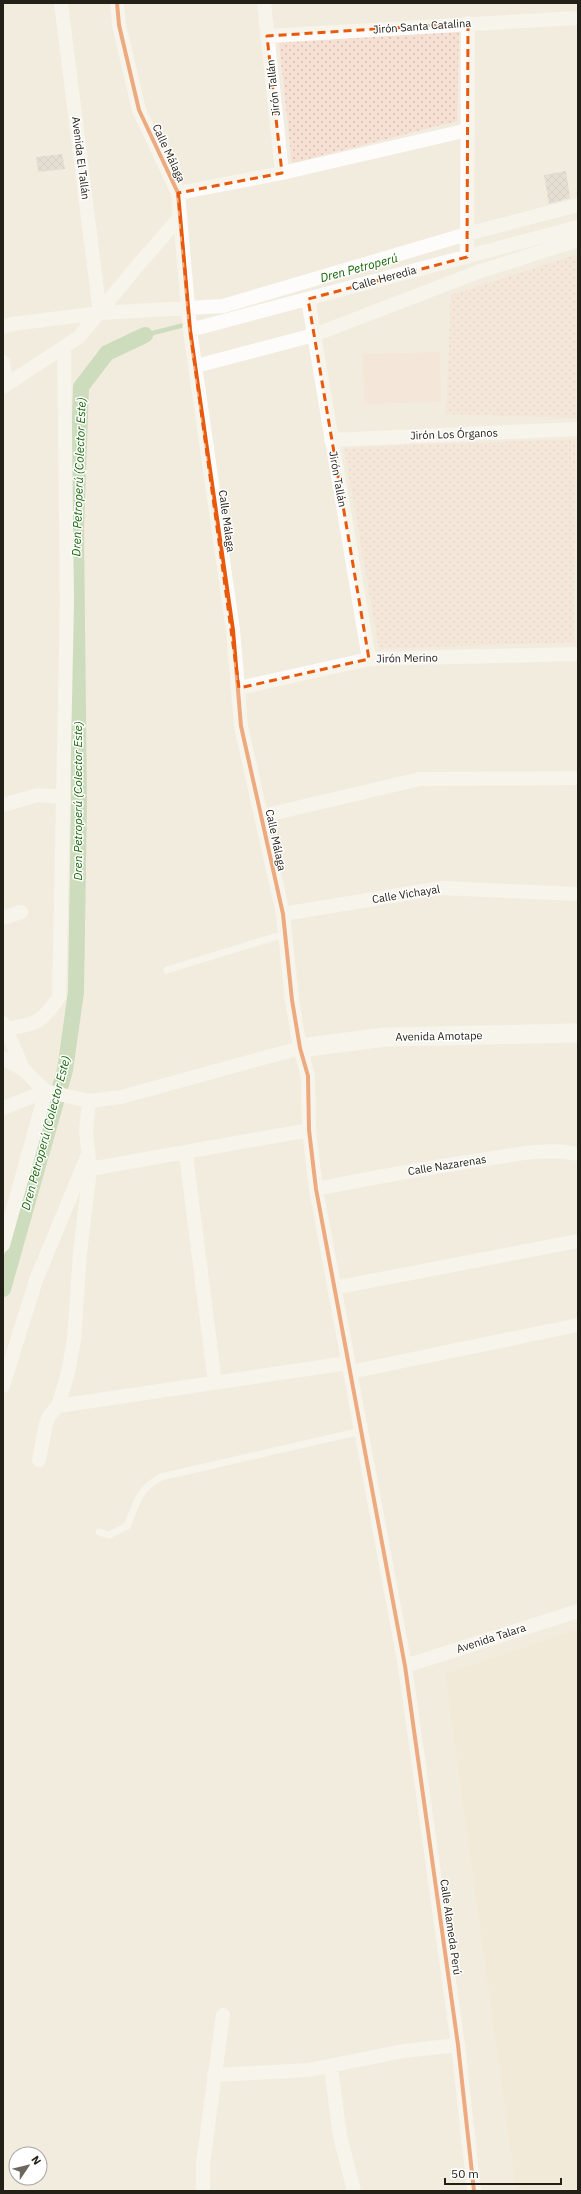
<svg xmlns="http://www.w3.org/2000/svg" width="581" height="2194" viewBox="0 0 581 2194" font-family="'IBM Plex Sans',sans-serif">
	<defs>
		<pattern id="park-dots" width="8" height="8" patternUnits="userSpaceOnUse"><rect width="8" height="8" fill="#f6dfd3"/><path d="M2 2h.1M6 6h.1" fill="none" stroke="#d3bfb4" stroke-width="1.8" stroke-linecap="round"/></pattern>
		<pattern id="building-cross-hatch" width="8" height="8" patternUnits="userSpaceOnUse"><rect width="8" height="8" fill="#d5cfc6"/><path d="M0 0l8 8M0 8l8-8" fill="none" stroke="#b7b1a9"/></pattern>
	</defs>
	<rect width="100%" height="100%" fill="#f2ecdf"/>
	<path fill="#f1e7d0" d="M578,1629v562h-62l-71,-517z"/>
	<path fill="url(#park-dots)" d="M459,31l-2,90 -165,42 -13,-120z
		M578,254l-2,164 -130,-4 5,-119z
		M575,439l-1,203 -195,7 -35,-201z"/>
	<path fill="#f6dfd3" d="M440,352l1,50 -77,2 -1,-50z"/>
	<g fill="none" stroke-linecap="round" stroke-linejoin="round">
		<path stroke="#9fc793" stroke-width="4.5" d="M145,335l43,-11"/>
		<path stroke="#9fc793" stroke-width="16" d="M3,1289l62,-219 11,-78 3,-190 -3,-272 5,-143 26,-34 38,-18"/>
	</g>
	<path fill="url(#building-cross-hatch)" d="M62,154l3,15 -27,3 -2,-15z
		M566,171l4,27 -21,6 -5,-29z"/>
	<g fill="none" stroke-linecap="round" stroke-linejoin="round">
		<path stroke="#fdfcfa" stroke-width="7" d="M167,970l117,-36
			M99,1532l10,3 18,-9c11,-24 9,-35 34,-49l200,-46"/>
		<path stroke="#fdfcfa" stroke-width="14" d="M61,3l39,310
			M117,3l2,22 20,85 39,83 12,137 43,300 8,96 42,188 9,86 8,48 8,28 1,54 7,59 89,477 53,379 16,146
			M264,3l18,170
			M267,36l311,-18
			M178,193l104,-20 186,-43
			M467,257l1,-234
			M308,299l61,360
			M3,327l9,-3 88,-11 123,-7 244,-72 111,-29
			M190,330l388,-103
			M3,362l3,22
			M196,366l118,-31 164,-63 100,-32
			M3,387l76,-50 54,-66 47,-54
			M331,440l247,-11
			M239,688l130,-29 209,-5
			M3,805l35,-10 25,2
			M262,816l158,-37 158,-1
			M283,914l158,-26 137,6
			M3,918l18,-6
			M3,1023l21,47 11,11 11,10 43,10 32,-4 179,-49
			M6,1029c31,-5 35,-6 53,-32l8,-396 -3,-253
			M3,1058l21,12
			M3,1108l43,-17
			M186,1154l29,229
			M90,1169l219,-39
			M316,1189c55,-11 110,-21 165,-29 31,-5 67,-13 97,-6
			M3,1245l43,-154
			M334,1288l244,-47
			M350,1372l228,-47
			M3,1386l33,-106 51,-123
			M58,1406l290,-43
			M39,1460l7,-36 3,-8 9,-10 10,-33 6,-33 6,-87 10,-84 -4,-38 3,-30
			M405,1666l173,-55
			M331,2067l9,69 14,55
			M214,2075l95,-5 94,-19 55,-6
			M203,2191v-27l20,-149"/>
		<path stroke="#fdfcfa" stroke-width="19" d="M300,1048l85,-11 193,-4"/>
		<defs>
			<path id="cycleway" d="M117,3l2,22 20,85 39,83 12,137 43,300 8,96 42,188 9,86 8,48 8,28 1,54 7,59 89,477 53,379 16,146"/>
		</defs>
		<use href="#cycleway" stroke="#fff" stroke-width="6"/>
		<use href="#cycleway" stroke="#e8590c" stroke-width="4"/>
	</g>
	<path d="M0 0H581V2194H0ZM468,23l-1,234 -159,42 61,360 -130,29 -49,-358 -12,-137 104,-20 -15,-137z" fill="#f2ecdf" fill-opacity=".55" fill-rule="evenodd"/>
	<path fill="none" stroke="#e8590c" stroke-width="3" stroke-dasharray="8 5" stroke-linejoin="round" d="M468,23l-1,234 -159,42 61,360 -130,29 -49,-358 -12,-137 104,-20 -15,-137z"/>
	<g text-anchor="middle" stroke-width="3" stroke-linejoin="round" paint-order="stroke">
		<g font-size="11" fill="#232017" stroke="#fff">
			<text transform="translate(422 26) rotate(-4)" y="4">Jirón Santa Catalina</text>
			<text transform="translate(273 88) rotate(-96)" y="4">Jirón Tallán</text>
			<text transform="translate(169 153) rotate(65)" y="4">Calle Málaga</text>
			<text transform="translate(81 158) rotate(83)" y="4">Avenida El Tallán</text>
			<text transform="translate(384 278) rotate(-15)" y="4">Calle Heredia</text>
			<text transform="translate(454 434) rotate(-2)" y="4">Jirón Los Órganos</text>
			<text transform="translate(338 479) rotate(80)" y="4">Jirón Tallán</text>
			<text transform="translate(227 521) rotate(82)" y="4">Calle Málaga</text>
			<text transform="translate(407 658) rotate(-1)" y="4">Jirón Merino</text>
			<text transform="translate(276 840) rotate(78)" y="4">Calle Málaga</text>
			<text transform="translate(406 894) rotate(-9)" y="4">Calle Vichayal</text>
			<text transform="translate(439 1036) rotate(-1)" y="4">Avenida Amotape</text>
			<text transform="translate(447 1165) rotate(-9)" y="4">Calle Nazarenas</text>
			<text transform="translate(491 1638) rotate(-18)" y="4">Avenida Talara</text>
			<text transform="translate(451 1927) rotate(82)" y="4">Calle Alameda Perú</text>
		</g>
		<g font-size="12" font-style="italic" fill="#136503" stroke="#fff">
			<text transform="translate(359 268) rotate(-15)" y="4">Dren Petroperú</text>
			<text transform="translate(79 477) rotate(-88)" y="4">Dren Petroperú (Colector Este)</text>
			<text transform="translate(78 801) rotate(-90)" y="4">Dren Petroperú (Colector Este)</text>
			<text transform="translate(46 1133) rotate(-75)" y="4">Dren Petroperú (Colector Este)</text>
		</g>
	</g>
	<rect width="581" height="2194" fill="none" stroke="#232017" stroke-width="8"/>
	<g transform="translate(28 2166) rotate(55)"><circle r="19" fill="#ffffff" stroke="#a7a6a2"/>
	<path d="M0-3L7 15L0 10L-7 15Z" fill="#6b675d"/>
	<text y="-6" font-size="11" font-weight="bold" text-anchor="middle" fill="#232017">N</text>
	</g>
	<path d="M445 2178v6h116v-6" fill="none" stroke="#232017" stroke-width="2"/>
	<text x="451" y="2178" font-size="12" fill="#232017" stroke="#ffffff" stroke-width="3" paint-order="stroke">50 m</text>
</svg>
